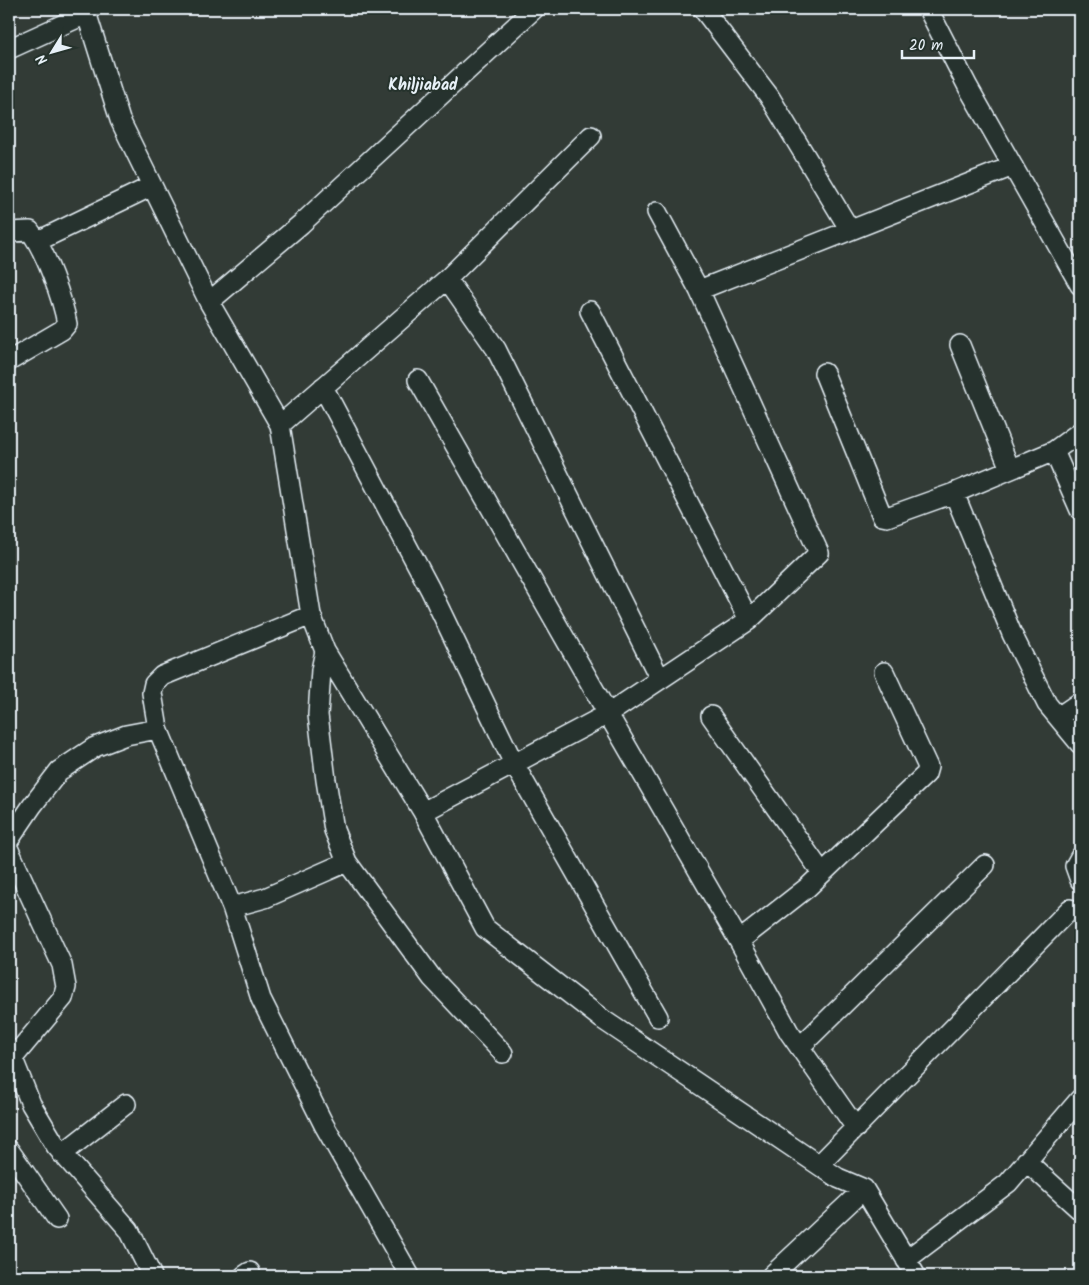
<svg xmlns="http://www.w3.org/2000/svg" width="1089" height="1285" viewBox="0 0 1089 1285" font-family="Kalam,sans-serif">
	<rect width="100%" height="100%" fill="#323b36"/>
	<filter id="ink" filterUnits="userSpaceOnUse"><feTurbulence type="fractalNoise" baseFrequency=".02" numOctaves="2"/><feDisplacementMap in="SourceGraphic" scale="10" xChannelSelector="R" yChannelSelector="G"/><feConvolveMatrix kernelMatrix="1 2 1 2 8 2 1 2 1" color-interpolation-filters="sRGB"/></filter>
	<g filter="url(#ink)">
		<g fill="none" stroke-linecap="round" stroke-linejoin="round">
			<defs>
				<path id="minor" d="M85,9l35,111 89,182 71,123 31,190 14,36 98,161 62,116 117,91 236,159 26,11 52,87
					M703,9l66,87 81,134
					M928,9l40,78 112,198
					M9,49l77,-35
					M9,232l21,-1c15,19 33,69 37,93l-5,6 -53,31
					M38,241l114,-55
					M447,279l49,70 164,330
					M699,290l314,-124
					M209,302l92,-78 233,-215
					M590,311l159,309
					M960,345l50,124
					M824,373l58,143 5,1 67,-24 100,-42 26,-19
					M418,380l190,334 131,227 50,91 67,96
					M323,387l107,202 84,175 144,253
					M280,425l167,-146 144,-143
					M1054,451l26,59
					M954,493l58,141 35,70 33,40
					M311,615l-149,61 -8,8 -2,9 6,36 74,178 29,92 63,126 86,151
					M325,651l-4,19 -3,45 8,65 8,50 13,32
					M711,716l111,157
					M1058,717l22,-15
					M423,812l185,-98 141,-94 70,-67 -120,-263 -42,-78
					M9,840l23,-34 27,-35 36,-24 31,-12 32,-6
					M9,850l53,115 4,22 -3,11 -50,60
					M1080,857l-5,9 5,14
					M232,907l33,-9 82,-36 85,116 71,75
					M739,941l69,-54 118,-113 2,-7 -44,-95
					M800,1047l185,-182
					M9,1049l22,55 25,42 73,84 23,46
					M9,1150l48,69
					M62,1154l64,-50
					M1026,1161l54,49
					M819,1165l251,-256
					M906,1260l102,-77 72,-84
					M244,1276l6,-4
					M771,1276l93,-87"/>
			</defs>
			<use href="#minor" stroke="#e8f1f8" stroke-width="22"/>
			<use href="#minor" stroke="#26332d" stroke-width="19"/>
		</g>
	</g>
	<g text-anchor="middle" stroke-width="4" stroke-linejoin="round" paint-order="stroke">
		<g font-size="16" font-weight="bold" fill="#e8f1f8" stroke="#26332d">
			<text x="423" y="90">Khiljiabad</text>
		</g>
	</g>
	<rect width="1089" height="1285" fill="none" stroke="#26332d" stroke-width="30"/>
	<rect x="15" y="15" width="1059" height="1255" fill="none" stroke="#e8f1f8" stroke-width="2" filter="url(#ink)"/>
	<g transform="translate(52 52) rotate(233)" stroke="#26332d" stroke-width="4" paint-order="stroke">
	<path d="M0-4L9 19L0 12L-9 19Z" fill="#e8f1f8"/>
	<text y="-8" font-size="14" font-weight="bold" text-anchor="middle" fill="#e8f1f8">N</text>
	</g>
	<path d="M902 50v8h72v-8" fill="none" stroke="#e8f1f8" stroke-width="2.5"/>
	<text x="909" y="50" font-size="15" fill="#e8f1f8" stroke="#26332d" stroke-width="4" paint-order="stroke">20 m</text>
</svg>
